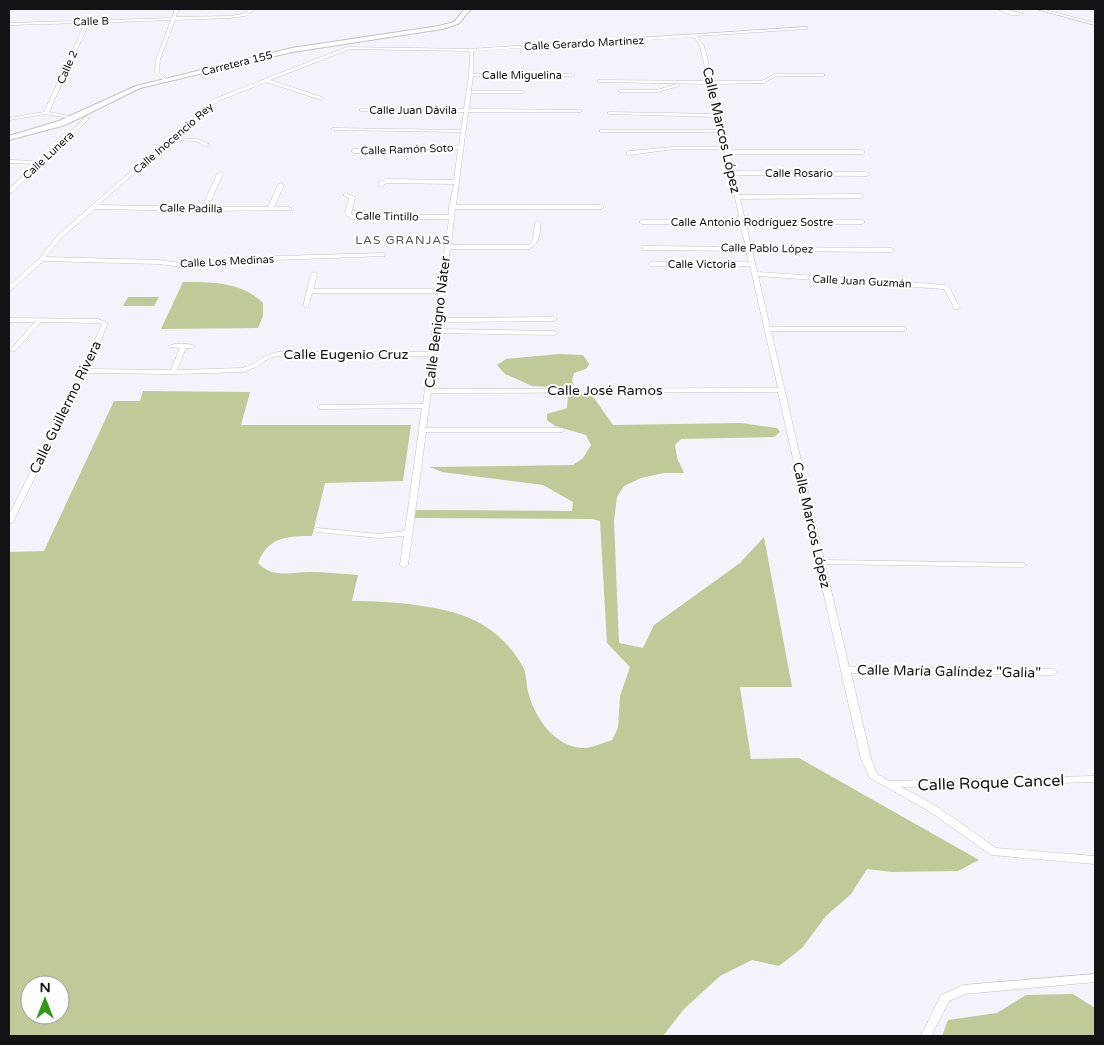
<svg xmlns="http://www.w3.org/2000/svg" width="1104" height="1045" viewBox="0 0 1104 1045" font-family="'Varela Round',sans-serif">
	<rect width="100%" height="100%" fill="#f4f3fb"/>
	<path fill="#c0c998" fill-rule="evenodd" d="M183,282c29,0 59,0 80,21v13l-5,12 -97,1z
		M128,297h31l-5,9h-31z
		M559,354l24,1 6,9 -3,5 -12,4 -2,7 2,6 20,12 19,27 128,-2 36,5 3,4 -6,5 -93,2 -6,6 2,13 7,15h-20l-23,5 -17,8 -7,11 -3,24 5,122 24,5 11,-23 86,-62 24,-26 28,150h-52l11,72 48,-1 180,102 -21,11 -66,1 -25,-3 -16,25 -25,22 -24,32 -23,18 -27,-6 -32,16 -36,33 -21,27h-654v-484l35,-1 70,-150h26l3,-10 107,1 -9,33h170l-8,56 -78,2 -13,53c-25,0 -44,1 -54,27 15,16 33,9 52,9 16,0 32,2 48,3l-6,26c36,0 100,4 131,24 17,10 32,26 41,44 3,8 2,18 5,26 7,24 26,52 54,53 8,1 21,-6 29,-8l6,-12 2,-32 10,-29 -23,-24 -7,-122 -8,-2 -178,-1 2,-8 156,1 1,-9 -30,-17 -101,-13 -12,-5 143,-2 10,-7 8,-13 -5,-10 -31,-9 -8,-6v-6l20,-6 1,-13 -14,-8 -22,-1 -13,-6 -14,-6 -8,-9 9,-6zM30,985h30v30h-30z
		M1073,994l22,14v28h-153l6,-16 49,-7 29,-18z"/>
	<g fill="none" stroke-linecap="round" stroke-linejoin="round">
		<defs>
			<path id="street" d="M175,9h4l-3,8 54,-1 13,-2 8,-5h4l-10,7 -15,2 -55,2 -15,39 -1,14 9,8 -2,1 -11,-9 1,-14 15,-39 -82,3 -40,89 25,5v2l-28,-5 -37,6v-2l35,-6 41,-89 -76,2v-2l163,-5z
				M998,9c4,0 21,3 25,5 -8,3 -18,0 -25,-5z
				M1036,9h6l53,14v2z
				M807,27v2h-1l-109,7 7,10 9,35h49l13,-7h48l2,1 -2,1h-47l-13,7 -50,1 16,66h133l3,2 -3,2h-132l4,17 133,1 3,2 -3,2 -133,-1 5,20 122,-1 3,2 -3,2 -121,1 5,21h117l3,2 -3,2h-116l5,23 140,1 3,2 -3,2 -139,-1 5,21 189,13 3,2 11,21 -1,1h-4l-11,-20 -186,-13 12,51h134l3,2 -3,2h-133l53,229 199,3 4,2 -4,2 -198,-3 24,103 203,2 3,1 1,2 -1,2 -3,1 -201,-2 20,86 6,15 12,7 206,-5v6l-194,5 34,18 61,43 99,8v8l-104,-9 -62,-44 -59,-33 -9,-19 -83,-367 -347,1 -5,35h136l3,2 -3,2h-136l-18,133 -4,2 -4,-2 4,-29 -25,2 -62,-6 -4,-2 4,-2 62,6 26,-3 17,-123 -102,1 -3,-2 3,-2 103,-1 6,-48h-151l-9,2 -13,9 -13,5 -70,2 -87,-1 -73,149 -4,2v-9l75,-150 18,-41 -4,-1 -57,-1 -26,29h-4v-2l24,-27h-26v-4l89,1 10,4 -20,46 83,1 9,-22 -11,-1 -1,-1c6,-3 21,-3 27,0l-3,2h-6l-9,22 65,-2 10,-3 13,-9 13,-4h152l2,-21 1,-1 5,-37h-126l-4,14h-4l-1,-1 8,-32 3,-2 3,2 -4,15h126l10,-70h-97l-7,-5 4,-16 -6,-3 3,-2 9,4 -4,17 2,1h96v-8l5,-23 -66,-1 -4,1 -1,3 -5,-1 2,-4 7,-3 67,1 4,-31h-63l-17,4h-24l-3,-2 3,-2h24l17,-2 64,-1 2,-14 -128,-2 -2,-1 2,-1 128,2 3,-18 -103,-1 -2,-1 2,-1h103l5,-34 1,-23 -2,-1 -118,-2 -80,31 52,17v2h-4l-52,-17 -48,19 -42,37 21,1 12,5v2h-4l-9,-5 -24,-1 -74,65 104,2 15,-33 3,-2 3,2 -15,33h60l10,-22 3,-2 3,2 -10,22h15l2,1v2l-87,1 -109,-2 -33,28 -16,20 113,3 28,4 59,-7 137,-4 3,2 -1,1 -139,5 -59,7 -28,-4 -116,-3 -32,29 -2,1v-5l31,-28 18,-23 156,-136 133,-52 122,2zM694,37l6,9 8,35 -109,-1 -2,1 2,1 110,2 7,30 -107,-2 -2,1 2,1 107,3 3,13h-118l-2,1 2,1h119l3,15h-49l-45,4 -3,2 3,2 45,-6h50l16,71h-98l-3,2 3,2h98l6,23 -102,-1 -3,2 3,2 102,1 3,11h-98l-3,2 3,2h99l28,122 -347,1 8,-56 116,2 3,-2 -3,-2 -116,-2 1,-7 114,-1 3,-2 -3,-2 -113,1 9,-69h79c12,-7 10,-14 12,-26l-3,-2 -3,2 -2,17 -5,5h-77l4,-36h146l3,-2 -3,-2h-145l12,-93h112l2,-1 -2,-1 -111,-1 2,-16h52l2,-1 -2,-1h-52l2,-15h100l2,-1 -2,-1h-100v-23z
				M677,84h2v2l-22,6h-37l-2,-1 2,-1h37z
				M86,117l4,1 -79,75 -2,1v-5l27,-25 -27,-1v-3l30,1z
				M1095,974v8l-130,12 -16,7 -18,35h-10l20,-41 23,-10z"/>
			<path id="secondary" d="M465,9h6l-13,15 -16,5 -150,23 -152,36 -75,37 -56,15v-4l50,-15 77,-35 156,-38 147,-22 15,-4z"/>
		</defs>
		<use href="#street" stroke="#c2c2c9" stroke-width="1"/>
		<use href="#secondary" stroke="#c2c2c9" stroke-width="2"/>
		<use href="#street" fill="#fff" fill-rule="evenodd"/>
		<use href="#secondary" fill="#fff" fill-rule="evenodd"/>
	</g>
	<g text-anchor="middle" stroke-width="4" stroke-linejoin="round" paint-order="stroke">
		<g font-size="11" fill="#131215" stroke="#fff">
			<text transform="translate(91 21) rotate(-2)" y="4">Calle B</text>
			<text transform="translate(584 43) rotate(-3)" y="4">Calle Gerardo Martínez</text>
			<text transform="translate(237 63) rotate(-14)" y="4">Carretera 155</text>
			<text transform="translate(67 67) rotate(-66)" y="4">Calle 2</text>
			<text x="522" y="79">Calle Miguelina</text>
			<text x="413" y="114">Calle Juan Dávila</text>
			<text transform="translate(173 138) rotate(-41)" y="4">Calle Inocencio Rey</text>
			<text transform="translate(407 149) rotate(-2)" y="4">Calle Ramón Soto</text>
			<text transform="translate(48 155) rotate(-43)" y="4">Calle Lunera</text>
			<text x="799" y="177">Calle Rosario</text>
			<text transform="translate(191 208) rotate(1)" y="4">Calle Padilla</text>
			<text transform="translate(387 216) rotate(1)" y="4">Calle Tintillo</text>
			<text x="752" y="226">Calle Antonio Rodríguez Sostre</text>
			<text transform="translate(767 248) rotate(1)" y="4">Calle Pablo López</text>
			<text transform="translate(227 261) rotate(-3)" y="4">Calle Los Medinas</text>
			<text x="702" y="268">Calle Victoria</text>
			<text transform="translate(862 281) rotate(3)" y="4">Calle Juan Guzmán</text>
		</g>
		<g font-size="12" letter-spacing="1" fill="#54545a" stroke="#fff">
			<text x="403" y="244">LAS GRANJAS</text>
		</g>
		<g font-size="14" fill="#131215" stroke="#fff">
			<text transform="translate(722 130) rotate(77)" y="5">Calle Marcos López</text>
			<text transform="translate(437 322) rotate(-83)" y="5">Calle Benigno Náter</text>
			<text x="346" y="359">Calle Eugenio Cruz</text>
			<text x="605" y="395">Calle José Ramos</text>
			<text transform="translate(65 407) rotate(-64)" y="5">Calle Guillermo Rivera</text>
			<text transform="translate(812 525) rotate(77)" y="5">Calle Marcos López</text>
			<text transform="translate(949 671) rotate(1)" y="5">Calle María Galíndez "Galia"</text>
		</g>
		<g font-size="16" fill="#131215" stroke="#fff">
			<text transform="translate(991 782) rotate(-2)" y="6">Calle Roque Cancel</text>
		</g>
	</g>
	<rect width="1104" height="1045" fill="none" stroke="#131215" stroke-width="20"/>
	<g transform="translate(45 1000)"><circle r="24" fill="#ffffff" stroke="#a1a0a1"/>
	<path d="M0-4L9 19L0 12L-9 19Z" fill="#33971c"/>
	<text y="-8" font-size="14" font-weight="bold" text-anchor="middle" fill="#131215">N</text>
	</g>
</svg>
